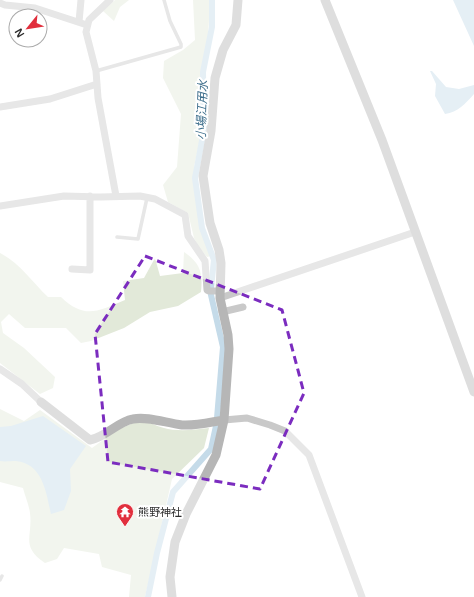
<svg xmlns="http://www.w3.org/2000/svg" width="474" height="597" viewBox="0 0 474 597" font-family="Helvetica,'Noto Sans JP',sans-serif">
	<rect width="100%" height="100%" fill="#fff"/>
	<path fill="#e2e9d9" d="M115,0h14l-9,7 -6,14 -11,-10z
		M193,0h17l-2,39 -6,33v58l-8,37v11l7,54 10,24 -4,1 -9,-11 -4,-8 -6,-25 -20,-11 -5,-17 14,-18 4,-53 -18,-36 1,-17 19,-11 12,-10z
		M184,252c16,11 19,20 17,40l-23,14 -28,6 -26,16 -33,13 -10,2 -15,-15h-41l-16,-14 -8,8 2,11 21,15 31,29 -2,11 -13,6 -40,-31v-110c20,10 32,29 48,44h13c24,23 37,14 64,3l-2,-19 21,-3 11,-20 5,18 23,-3z
		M0,409l24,12 16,-11 52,38 25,-18 26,-11c23,14 41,12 66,9l-5,20 -32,31 -27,118h-16l2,-22 -29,-8 -3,-13 -35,-6 -7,11 -12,4c-25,-17 -12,-26 -15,-50 -1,-8 -5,-17 -7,-25l-23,-6z"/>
	<path fill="#c5dbe9" d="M453,0h21v46z
		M430,71h2l14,16 13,2 15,-4v9c-9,10 -16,18 -29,20l-10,-18 1,-12z
		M43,416l43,30 -16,23 1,22 -7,19 -13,4c-5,-22 -8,-50 -35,-53 -6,0 -11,1 -16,0v-34l11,-1z"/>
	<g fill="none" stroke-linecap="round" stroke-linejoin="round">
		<path stroke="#c5dbe9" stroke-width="6" d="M211,288l3,-28 -12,-32 -7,-50 9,-48 -1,-58 9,-45v-27
			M211,295l12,52 -6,71
			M148,597l9,-44 16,-61 38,-43 5,-23"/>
		<path stroke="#c9c9c9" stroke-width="3.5" d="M96,71l85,-24v-3l-11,-23 -6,-21
			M117,237l21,2 9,-41
			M0,580l2,-4"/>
		<path stroke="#c9c9c9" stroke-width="7" d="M110,0l-21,20 -3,12 10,39 2,27 18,98
			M0,3l5,2 30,3 52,17
			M79,22l2,-22
			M0,107l50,-8 47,-15
			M0,206l64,-10 37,1 39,-1 15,3 30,16 3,21 17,25 2,29 2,1h10
			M72,269l18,1v-74
			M220,298l195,-66
			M222,312l21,-5
			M0,369l22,15 19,18
			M224,420l23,-2 23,7 15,6 24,24 53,142"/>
		<path stroke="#b6b6b6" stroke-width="9" d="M325,0l57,140 92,252
			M41,402l49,38c16,-3 27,-18 43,-21 14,-3 33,4 49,6 14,1 29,-3 42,-5
			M172,597l-2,-20 5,-35 11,-28 30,-59 8,-35 5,-71 -1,-14 -8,-37 1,-35 -2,-13 -9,-27 -7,-47 8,-45 4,-53 8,-28 13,-25 2,-25"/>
	</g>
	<path d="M0 0H474V597H0ZM145,256l137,54 22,83 -44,96 -152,-27 -13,-128z" fill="#fff" fill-opacity=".55" fill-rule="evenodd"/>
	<path fill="none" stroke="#7b2cbf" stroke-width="3" stroke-dasharray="8 5" stroke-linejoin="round" d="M145,256l137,54 22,83 -44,96 -152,-27 -13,-128z"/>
	<defs>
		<symbol id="temple-pin" viewBox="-11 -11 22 30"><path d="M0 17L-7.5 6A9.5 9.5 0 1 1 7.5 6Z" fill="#e12f3d" stroke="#fff"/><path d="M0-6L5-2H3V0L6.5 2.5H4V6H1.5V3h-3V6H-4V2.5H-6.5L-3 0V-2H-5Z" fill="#fff"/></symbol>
	</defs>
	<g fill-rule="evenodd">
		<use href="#temple-pin" x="115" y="502" width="20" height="27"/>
	</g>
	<g text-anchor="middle" stroke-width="4" stroke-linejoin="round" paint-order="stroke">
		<g font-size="11" fill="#2c2c2c" stroke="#fff" text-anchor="start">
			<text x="138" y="516">熊野神社</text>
		</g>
		<g font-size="12" font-style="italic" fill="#3c6d8b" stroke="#fff">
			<text transform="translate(202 110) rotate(-88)" y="4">小場江用水</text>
		</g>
	</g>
	<g transform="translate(28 28) rotate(240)"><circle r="19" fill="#ffffff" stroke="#ababab"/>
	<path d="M0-3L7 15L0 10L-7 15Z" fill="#e12f3d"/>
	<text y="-6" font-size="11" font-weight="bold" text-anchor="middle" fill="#2c2c2c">N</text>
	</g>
</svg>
